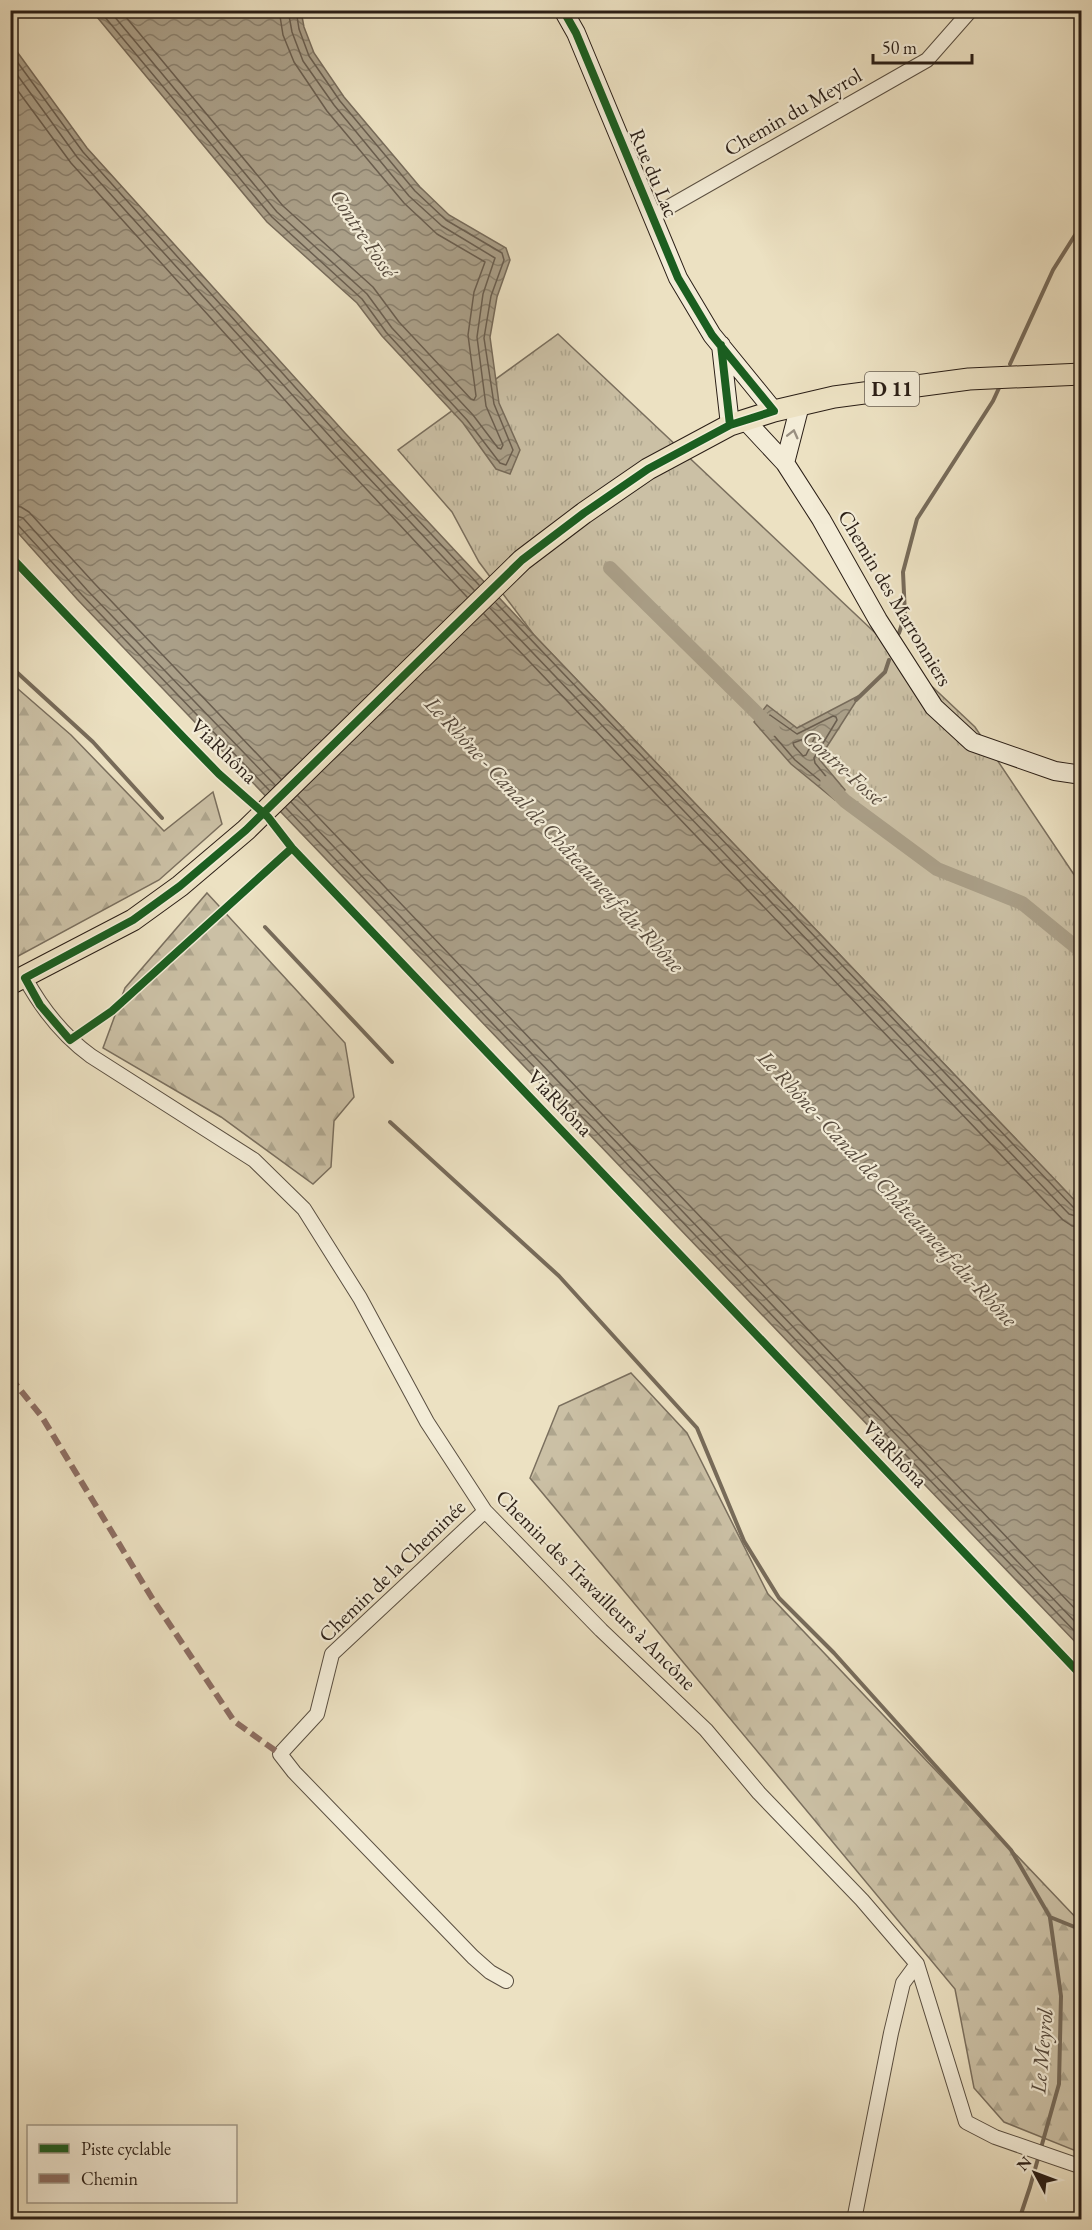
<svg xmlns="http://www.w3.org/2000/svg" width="1092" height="2230" viewBox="0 0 1092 2230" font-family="'EB Garamond',serif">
	<defs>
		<pattern id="grass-tufts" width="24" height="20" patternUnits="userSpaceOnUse" patternTransform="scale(1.5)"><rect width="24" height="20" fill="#cbc0a5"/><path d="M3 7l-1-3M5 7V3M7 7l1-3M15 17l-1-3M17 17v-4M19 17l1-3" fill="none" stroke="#aea58d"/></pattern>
		<pattern id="forest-firs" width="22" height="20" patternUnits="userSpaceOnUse" patternTransform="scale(1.5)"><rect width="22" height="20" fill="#cbc0a5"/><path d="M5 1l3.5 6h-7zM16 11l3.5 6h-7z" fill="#aea58d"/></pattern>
		<pattern id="water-waves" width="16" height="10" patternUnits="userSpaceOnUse" patternTransform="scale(1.5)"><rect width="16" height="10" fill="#aa9f88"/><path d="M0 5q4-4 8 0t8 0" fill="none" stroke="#8b816e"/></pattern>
	</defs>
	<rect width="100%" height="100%" fill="#ece1c2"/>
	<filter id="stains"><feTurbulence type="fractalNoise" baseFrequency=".00333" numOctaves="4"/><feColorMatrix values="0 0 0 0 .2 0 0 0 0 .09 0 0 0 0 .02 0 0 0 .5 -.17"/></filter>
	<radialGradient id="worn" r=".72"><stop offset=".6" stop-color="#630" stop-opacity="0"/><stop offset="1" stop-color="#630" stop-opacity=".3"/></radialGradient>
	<path fill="url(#grass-tufts)" stroke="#7a6f5e" stroke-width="1.5" d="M558,334l417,393 106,158v322l-547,-572 -55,-73 -27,-50 -54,-62z"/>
	<path fill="url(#forest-firs)" stroke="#7a6f5e" stroke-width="1.5" d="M10,682l61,53 93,96 49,-39 9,32 -63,56 -148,80z
		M207,893l138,150 9,54 -20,24 -3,46 -18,17 -92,-67 -118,-69 22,-60z
		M631,1373l56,60 81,161 313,329v230l-77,-31 -30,-34 -19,-99 -425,-511 29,-72z"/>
	<path fill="url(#water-waves)" stroke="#776b5a" stroke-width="1.5" d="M92,11h209l3,16 10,26 30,44 76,90 29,28 57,33 4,12 -13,37 -7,40 9,66 21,47 -10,24 -14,-5 -33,-46 -81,-87 -25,-33 -90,-81z
		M10,42l77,106 258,285 189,202 547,572v441l-1004,-1049 -66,-74z
		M860,695l-41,64 26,31 -10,10 -44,-36 -37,-42 13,-17 30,23z"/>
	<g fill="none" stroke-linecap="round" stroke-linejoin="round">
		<path stroke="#6a5e4f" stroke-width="1.5" d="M99,10l173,207 90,82 24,33 81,88 33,43 6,2 7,-15 -19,-46 -10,-66 7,-42 13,-36 -2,-7 -56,-33 -31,-29 -75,-90 -31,-45 -10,-27 -3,-19
			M109,10l168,202 90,82 25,34 81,87 25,33 3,1 2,-4 -17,-39 -9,-69 6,-43 12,-36 -53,-32 -33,-30 -75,-91 -31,-44 -11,-29 -4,-22
			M120,10l163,196 90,81 26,35 72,77 3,1 2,-4 -8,-61 6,-43 11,-30 -48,-28 -33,-31 -77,-92 -33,-49 -11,-27 -4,-25
			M10,52l73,100 257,285 139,148
			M10,65l67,92 258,285 139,148
			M10,80l61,83 257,285 139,149
			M10,505l11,2 8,5 65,71 187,196
			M10,514l13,4 64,72 188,195
			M10,522l7,2 65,71 187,195
			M496,603l579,606 7,2
			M490,608l579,606 13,4
			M484,614l579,606 9,6 10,1
			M770,715l27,19 36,-18 3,1 1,3 -23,38 1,5 14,17 -1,4h-4l-29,-24 -31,-36 -1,-4z
			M812,736l3,1 -9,18 -3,1 -9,-10 -1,-3z
			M298,796l784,820
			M291,802l791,827
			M286,808l796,831"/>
		<path stroke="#776b5a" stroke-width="4" d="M1010,364l43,-94 29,-46
			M899,633l6,-18 -2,-43 14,-53 76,-118 6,-13
			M10,666l83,76 69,76
			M856,700l29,-28 4,-12
			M265,927l127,135
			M390,1122l169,154 138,152 47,113 35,57 55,55 177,197 39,67 32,13
			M1019,2220l11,-33 29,-103 2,-88 -11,-78"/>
		<path stroke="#aa9f88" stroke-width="14" d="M610,568l163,161
			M827,783l18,18 92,68 85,34 60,49"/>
		<defs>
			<path id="street" d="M653,216l274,-156 44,-50
				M25,978c17,31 37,57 66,78l163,104 50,49 56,89 67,124 58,89 116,119 105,100 53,63 103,107 55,64 49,158 29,15 87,30
				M485,1511l-153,143 -15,60 -37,40 14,18 179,185 17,15 16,9
				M854,2220l37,-187 12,-50 14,-19"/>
			<path id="secondary" d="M563,10l13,23 102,245 34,57 62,76
				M721,345l9,80
				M745,420l40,43 36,56 57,101 56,87 38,35 83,29 27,4
				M785,463l15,-58"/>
			<path id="primary" d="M10,984l123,-64 47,-34 66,-56 276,-270 62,-47 64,-44 82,-44 44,-14 60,-14 135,-18 113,-5"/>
		</defs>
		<use href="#street" stroke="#5a4f41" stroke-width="16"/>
		<use href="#secondary" stroke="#2a1e16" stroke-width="20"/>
		<use href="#primary" stroke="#2a1e16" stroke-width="23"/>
		<use href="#street" stroke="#f3ecd7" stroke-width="14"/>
		<use href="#secondary" stroke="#f3ecd7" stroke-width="18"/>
		<use href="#primary" stroke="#ece1c2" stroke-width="21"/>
		<path stroke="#8d6e63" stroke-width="6" stroke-dasharray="12 6" stroke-linecap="butt" d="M10,1377l32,40 110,181 82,123 46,33"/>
		<defs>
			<path id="cycleway" d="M721,345l9,80
				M10,556l174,182 35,36 49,43 24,31 790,828
				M292,848l-180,163 -42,29 -30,-35 -15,-27 108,-58 47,-34 66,-56 276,-270 62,-47 64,-44 82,-44 44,-14 -62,-76 -34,-57 -102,-245 -13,-23"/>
		</defs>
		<use href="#cycleway" stroke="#f3ecd7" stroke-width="11"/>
		<use href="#cycleway" stroke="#1b5e20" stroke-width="8"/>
	</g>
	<defs><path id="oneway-chevron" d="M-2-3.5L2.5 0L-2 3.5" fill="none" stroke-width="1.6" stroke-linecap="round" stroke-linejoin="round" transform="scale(1.5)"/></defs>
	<use stroke="#998f80" href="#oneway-chevron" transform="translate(793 434) rotate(-76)"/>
	<g text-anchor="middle" stroke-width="4.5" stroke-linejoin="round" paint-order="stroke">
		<rect fill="#f3ecd7" stroke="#665c50" stroke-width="1.5" x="865" y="372" width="54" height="34" rx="4.5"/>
		<g font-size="20" font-weight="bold" fill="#2a1e16">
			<text x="892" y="396">D 11</text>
		</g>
		<g font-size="21" fill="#2a1e16" stroke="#f3ecd7">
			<text transform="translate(793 112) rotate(-30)" y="7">Chemin du Meyrol</text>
			<text transform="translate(654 173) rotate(67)" y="7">Rue du Lac</text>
			<text transform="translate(895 598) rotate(59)" y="7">Chemin des Marronniers</text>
			<text transform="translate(224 751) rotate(44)" y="7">ViaRhôna</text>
			<text transform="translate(560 1103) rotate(46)" y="7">ViaRhôna</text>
			<text transform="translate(895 1454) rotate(46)" y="7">ViaRhôna</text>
			<text transform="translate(392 1571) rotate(-44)" y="7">Chemin de la Cheminée</text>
			<text transform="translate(596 1590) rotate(45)" y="7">Chemin des Travailleurs à Ancône</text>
		</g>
		<g font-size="22" font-style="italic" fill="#574b3e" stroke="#f3ecd7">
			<text transform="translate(364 233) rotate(56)" y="8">Contre-Fossé</text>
			<text transform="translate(844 767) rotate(42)" y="8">Contre-Fossé</text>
			<text transform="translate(555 834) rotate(47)" y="8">Le Rhône - Canal de Châteauneuf-du-Rhône</text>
			<text transform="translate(888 1188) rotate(47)" y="8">Le Rhône - Canal de Châteauneuf-du-Rhône</text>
			<text transform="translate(1041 2051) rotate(-85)" y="8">Le Meyrol</text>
		</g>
	</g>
	<rect width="1092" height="2230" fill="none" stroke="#ece1c2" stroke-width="36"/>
	<rect x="12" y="12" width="1068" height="2206" fill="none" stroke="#2a1e16" stroke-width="3"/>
	<rect x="18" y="18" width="1056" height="2194" fill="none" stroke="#2a1e16" stroke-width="1.5"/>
	<rect x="27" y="2125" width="210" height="78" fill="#f3ecd7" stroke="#a39a8a" stroke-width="1.5"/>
	<rect x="39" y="2144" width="30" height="9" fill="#1b5e20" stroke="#a39a8a" stroke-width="1.5"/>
	<text x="81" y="2155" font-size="18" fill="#2a1e16">Piste cyclable</text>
	<rect x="39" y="2174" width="30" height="9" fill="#8d6e63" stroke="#a39a8a" stroke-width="1.5"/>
	<text x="81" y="2185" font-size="18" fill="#2a1e16">Chemin</text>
	<g transform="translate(1035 2173) rotate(311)" stroke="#f3ecd7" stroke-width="4.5" paint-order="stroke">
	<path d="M0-4.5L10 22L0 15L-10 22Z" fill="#2a1e16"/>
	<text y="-9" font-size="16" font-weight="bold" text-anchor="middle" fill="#2a1e16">N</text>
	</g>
	<path d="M873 54v9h99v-9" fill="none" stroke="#2a1e16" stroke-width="3"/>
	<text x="882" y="54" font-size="18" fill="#2a1e16" stroke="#f3ecd7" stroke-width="4.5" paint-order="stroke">50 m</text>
	<rect width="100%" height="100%" filter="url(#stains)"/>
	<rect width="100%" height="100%" fill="url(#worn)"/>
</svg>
